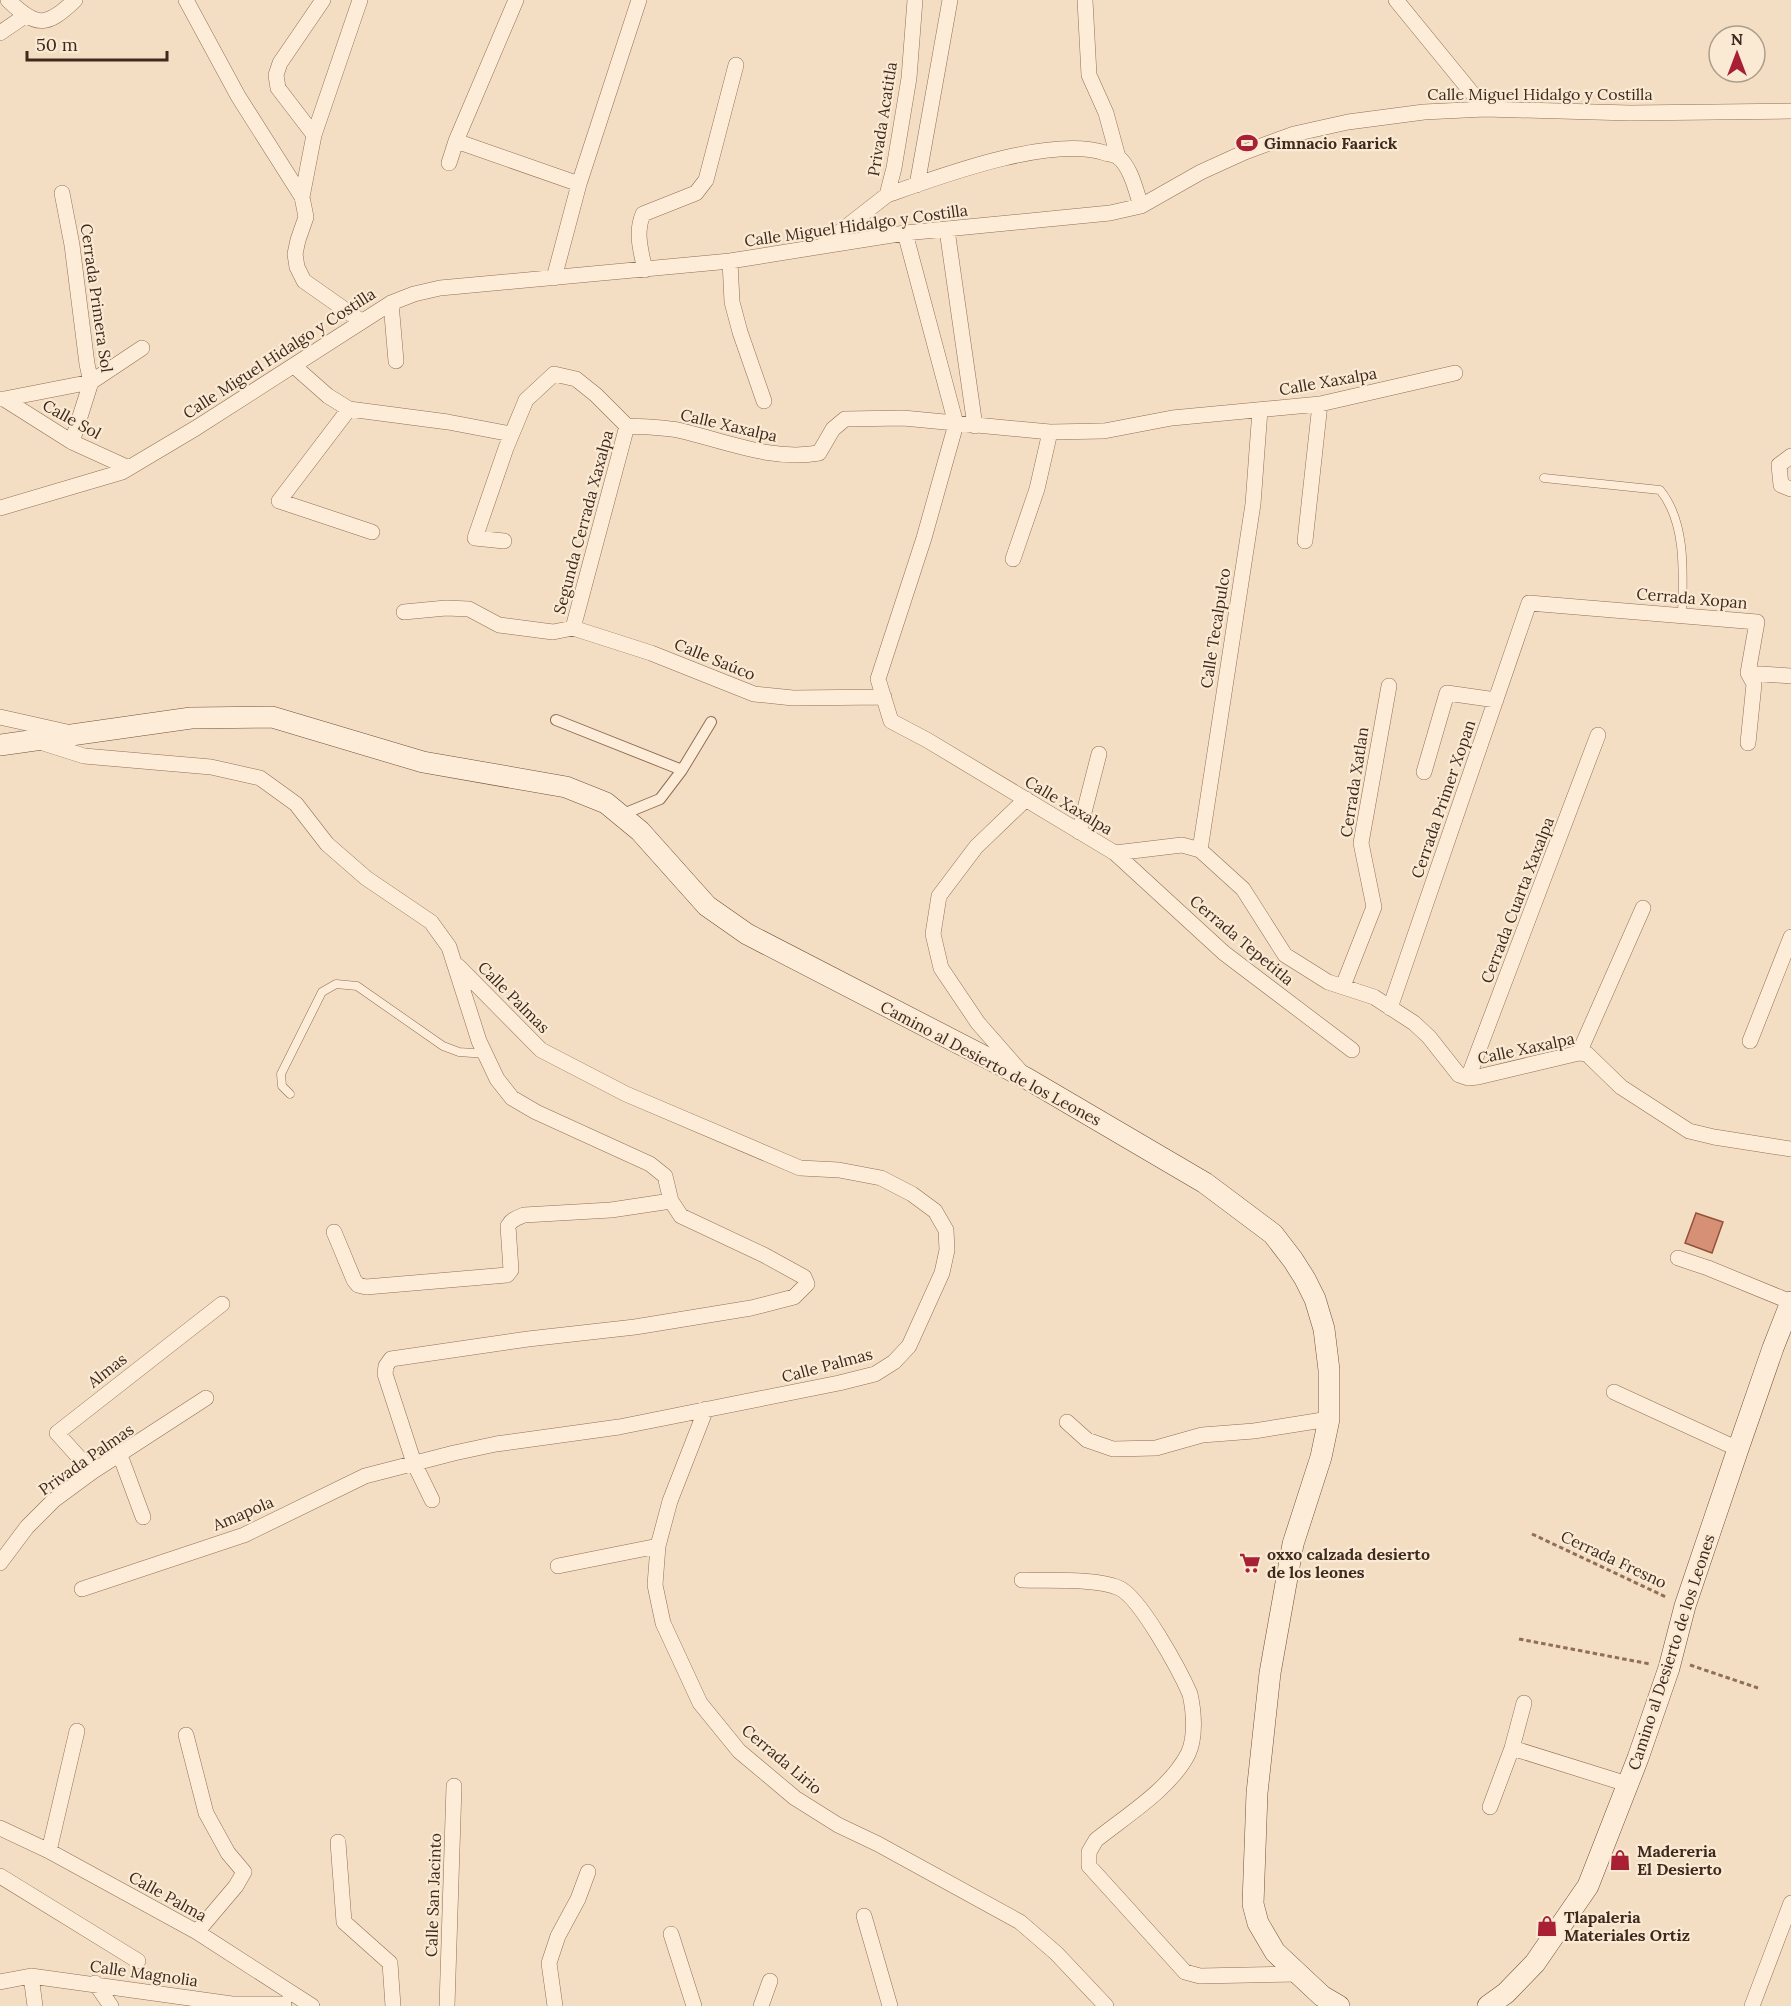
<svg xmlns="http://www.w3.org/2000/svg" width="1791" height="2006" viewBox="0 0 1791 2006" font-family="Lora,serif">
	<rect width="100%" height="100%" fill="#f3dec4"/>
	<path fill="#d69075" stroke="#93513a" stroke-width="1.5" d="M1696,1213l27,9 -11,31 -27,-10z"/>
	<g fill="none" stroke-linecap="round" stroke-linejoin="round">
		<defs>
			<path id="service" d="M1544,478l116,12c27,33 23,85 22,126
				M290,1094l-8,-8 -1,-12 41,-82 14,-8 21,2 86,60 16,6 27,2"/>
			<path id="pedestrian" d="M556,720l126,50
				M621,815l39,-16 22,-29 29,-48"/>
			<path id="minor" d="M8,0c28,27 38,28 67,0
				M186,0l52,96 64,101 4,20 -8,23 -3,14 2,13 7,14 57,40
				M1085,0l4,75 17,38 12,44
				M1396,0l89,109
				M0,33l25,-17
				M314,135l-36,-47 -2,-13 4,-12 43,-63
				M456,141l123,43
				M449,163l7,-22 60,-141
				M917,185l33,-185
				M62,193l10,52 15,119 4,18 -19,60
				M887,195c54,-19 163,-60 218,-42 3,1 10,2 13,4 13,10 18,34 23,49
				M302,197l12,-62 46,-135
				M947,230l28,196
				M905,233l51,191 -32,114 -46,141 13,42 36,19 188,113 109,100 128,97
				M823,245l64,-50 7,-27 15,-90 6,-78
				M730,261l2,41 8,30 24,69
				M645,270c-4,-19 -10,-37 -2,-56l53,-21 10,-13 30,-115
				M554,278l25,-94 60,-184
				M391,303l5,58
				M294,366l34,30 21,13 99,13 63,12
				M0,399h4l68,43 57,26
				M4,399l87,-17 51,-34
				M349,409l-70,92 93,31
				M1791,456l-12,9 2,20 10,4
				M0,508l122,-36 74,-44 195,-125 23,-9 26,-6 290,-27 175,-28 205,-20 31,-7 60,-34 44,-20 49,-18 54,-12 76,-10 61,-3 145,4 161,-2
				M504,541l-29,-3 31,-90 20,-48 28,-26 22,5 20,16 31,31c18,1 38,1 55,5 46,11 90,30 137,22l14,-24 12,-10 58,-1 147,14 54,-1 68,-13 148,-14 135,-31
				M1305,541l15,-137
				M1013,559l24,-70 13,-57
				M404,612l42,-4 23,1 30,16 54,7 20,-4 78,25 103,41 39,4 91,-1
				M573,628l54,-202
				M1748,673l6,11 -6,59
				M0,717l67,15
				M40,742l44,14 127,11 49,11 36,26 31,40 39,34 65,44 18,25 30,94 18,38 15,19 24,14 114,52 15,12 6,25 10,15 83,39 40,22 3,7 -13,13 -43,11 -116,19 -107,12 -137,20 -5,7 -1,8 29,89 18,37
				M1424,772l23,-79 49,7
				M1079,832l20,-78
				M1200,850l53,-346 7,-94
				M1115,853l67,-8 18,5 43,39 42,66 43,27 46,15 40,26 15,14 30,38 9,3 10,-1 101,-24 8,1 34,33 68,44 25,6 77,12
				M1343,986l31,-79 -13,-64 28,-157
				M1390,1008l139,-405 228,19 -9,51 43,3
				M1750,1041l41,-104
				M1579,1053l64,-145
				M1021,1072l-43,-49 -37,-55 -8,-34 6,-38 37,-49 50,-48
				M1468,1078l130,-343
				M334,1232l20,48 4,5 8,2 141,-12 4,-5 -3,-44c4,-7 9,-8 16,-11l87,-5 60,-9
				M1678,1258l30,10 83,34
				M1614,1392l124,57
				M706,1409l-36,92 -12,45 -3,39 8,38 37,80 39,48 56,47 43,27 40,19 142,78 36,31 50,53
				M1067,1422l20,18 26,9 43,-1 46,-13 52,-4 75,-12
				M120,1455l23,62
				M92,1472l-35,-39 165,-129
				M0,1563l27,-36 27,-27 38,-28 114,-74
				M558,1566l100,-20
				M1022,1580c26,1 74,-2 97,8 21,9 61,83 71,106 4,18 6,43 -2,60 -18,35 -61,61 -92,86l-7,12v14l96,106 15,4 97,-2
				M82,1589l162,-54 121,-59 89,-23 42,-9 123,-17 220,-44 36,-9 19,-12 15,-16 33,-73 5,-23 -1,-20 -11,-19 -23,-17 -31,-16 -42,-8 -39,-2 -174,-74 -85,-44 -83,-84
				M186,1735l20,78 22,40 16,19 -8,14 -39,46
				M1512,1748l115,36
				M1490,1807l22,-59 12,-45
				M0,1828l49,23 148,81 115,74
				M338,1842l6,80 46,41 3,43
				M49,1851l28,-120
				M0,1876l138,85
				M864,1916l26,90
				M671,1934l23,72
				M31,1976l4,30
				M0,1982l31,-6 201,28h52
				M95,1983l16,23
				M447,2006l7,-220
				M555,2006l-6,-43 9,-27 20,-37 10,-27
				M761,2006l9,-25
				M1752,2006l39,-103"/>
			<path id="secondary" d="M0,745l191,-27 81,-1 151,45 143,25 40,16 34,28 67,75 40,28 279,144 179,105 68,51 20,26 12,19 10,20 9,30 5,41v49l-8,38 -28,87 -23,129 -13,120 -4,111 5,19 17,29 47,44 17,10
				M1488,2006l18,-13 29,-30 53,-77 50,-128 31,-90 16,-62 53,-157 35,-101 18,-46"/>
		</defs>
		<use href="#service" stroke="#916e57" stroke-width="9"/>
		<use href="#pedestrian" stroke="#916e57" stroke-width="12"/>
		<use href="#minor" stroke="#916e57" stroke-width="16"/>
		<use href="#secondary" stroke="#734f3a" stroke-width="22"/>
		<path stroke="#916e57" stroke-width="3" stroke-dasharray="4.5 3" stroke-linecap="butt" d="M1532,1534l134,63
			M1519,1639l131,25
			M1690,1665l68,23"/>
		<use href="#service" stroke="#fdedd8" stroke-width="8"/>
		<use href="#pedestrian" stroke="#fdedd8" stroke-width="10"/>
		<use href="#minor" stroke="#fdedd8" stroke-width="15"/>
		<use href="#secondary" stroke="#fdedd8" stroke-width="21"/>
	</g>
	<defs>
		<symbol id="stadium-bare" viewBox="-9 -9 18 18"><path d="M0-5a6.5 5 0 1 0 0 10a6.5 5 0 1 0 0-10ZM-3.5-1.8h7v3.6h-7Z" fill="#a72034" stroke="#faead4" stroke-width="2.5" paint-order="stroke"/></symbol>
		<symbol id="supermarket-bare" viewBox="-9 -9 18 18"><path d="M-6-5.5h2.5l.6 2H6L4.5 2H-2.5L-4.4-4H-6ZM-1.5 3.2a1.3 1.3 0 1 0 .1 0ZM3 3.2a1.3 1.3 0 1 0 .1 0Z" fill="#a72034" stroke="#faead4" stroke-width="2.5" paint-order="stroke"/></symbol>
		<symbol id="shop-bare" viewBox="-9 -9 18 18"><path d="M-5-2.5h2.3a2.7 3.5 0 0 1 5.4 0H5L5.5 6h-11ZM-1.5-2.5h3a1.5 2.3 0 0 0-3 0Z" fill="#a72034" stroke="#faead4" stroke-width="2.5" paint-order="stroke"/></symbol>
	</defs>
	<g fill-rule="evenodd">
		<use href="#stadium-bare" x="1232" y="128" width="30" height="30"/>
		<use href="#supermarket-bare" x="1235" y="1548" width="30" height="30"/>
		<use href="#shop-bare" x="1605" y="1845" width="30" height="30"/>
		<use href="#shop-bare" x="1532" y="1911" width="30" height="30"/>
	</g>
	<g text-anchor="middle" stroke-width="4.5" stroke-linejoin="round" paint-order="stroke">
		<g font-size="16" fill="#3f291d" stroke="#faead4">
			<text x="1540" y="100">Calle Miguel Hidalgo y Costilla</text>
			<text transform="translate(882 119) rotate(-81)" y="6">Privada Acatitla</text>
			<text transform="translate(856 225) rotate(-8)" y="6">Calle Miguel Hidalgo y Costilla</text>
			<text transform="translate(97 298) rotate(82)" y="6">Cerrada Primera Sol</text>
			<text transform="translate(279 353) rotate(-33)" y="6">Calle Miguel Hidalgo y Costilla</text>
			<text transform="translate(1328 381) rotate(-10)" y="6">Calle Xaxalpa</text>
			<text transform="translate(72 419) rotate(29)" y="6">Calle Sol</text>
			<text transform="translate(729 425) rotate(13)" y="6">Calle Xaxalpa</text>
			<text transform="translate(583 522) rotate(-75)" y="6">Segunda Cerrada Xaxalpa</text>
			<text transform="translate(1692 598) rotate(5)" y="6">Cerrada Xopan</text>
			<text transform="translate(1215 628) rotate(-81)" y="6">Calle Tecalpulco</text>
			<text transform="translate(715 659) rotate(22)" y="6">Calle Saúco</text>
			<text transform="translate(1354 782) rotate(-81)" y="6">Cerrada Xatlan</text>
			<text transform="translate(1443 799) rotate(-71)" y="6">Cerrada Primer Xopan</text>
			<text transform="translate(1069 805) rotate(31)" y="6">Calle Xaxalpa</text>
			<text transform="translate(1517 900) rotate(-69)" y="6">Cerrada Cuarta Xaxalpa</text>
			<text transform="translate(1242 940) rotate(40)" y="6">Cerrada Tepetitla</text>
			<text transform="translate(514 997) rotate(45)" y="6">Calle Palmas</text>
			<text transform="translate(1526 1048) rotate(-12)" y="6">Calle Xaxalpa</text>
			<text transform="translate(991 1063) rotate(28)" y="6">Camino al Desierto de los Leones</text>
			<text transform="translate(827 1365) rotate(-15)" y="6">Calle Palmas</text>
			<text transform="translate(107 1370) rotate(-38)" y="6">Almas</text>
			<text transform="translate(86 1459) rotate(-35)" y="6">Privada Palmas</text>
			<text transform="translate(243 1513) rotate(-23)" y="6">Amapola</text>
			<text transform="translate(1614 1559) rotate(25)" y="6">Cerrada Fresno</text>
			<text transform="translate(1671 1652) rotate(-72)" y="6">Camino al Desierto de los Leones</text>
			<text transform="translate(782 1759) rotate(40)" y="6">Cerrada Lirio</text>
			<text transform="translate(433 1895) rotate(-88)" y="6">Calle San Jacinto</text>
			<text transform="translate(168 1896) rotate(29)" y="6">Calle Palma</text>
			<text transform="translate(144 1973) rotate(8)" y="6">Calle Magnolia</text>
		</g>
		<g font-size="16" font-weight="bold" fill="#3f291d" stroke="#faead4" text-anchor="start">
			<text x="1264" y="149">Gimnacio Faarick</text>
			<text x="1267" y="1560">oxxo calzada desierto<tspan x="1267" dy="18">de los leones</tspan></text>
			<text x="1637" y="1857">Madereria<tspan x="1637" dy="18">El Desierto</tspan></text>
			<text x="1564" y="1923">Tlapaleria<tspan x="1564" dy="18">Materiales Ortiz</tspan></text>
		</g>
	</g>
	<g transform="translate(1737 54)"><circle r="28" fill="#faead4" stroke="#af9d8b" stroke-width="1.5"/>
	<path d="M0-4.5L10 22L0 15L-10 22Z" fill="#a72034"/>
	<text y="-9" font-size="16" font-weight="bold" text-anchor="middle" fill="#3f291d">N</text>
	</g>
	<path d="M27 51v9h140v-9" fill="none" stroke="#3f291d" stroke-width="3"/>
	<text x="36" y="51" font-size="18" fill="#3f291d" stroke="#faead4" stroke-width="4.5" paint-order="stroke">50 m</text>
</svg>
